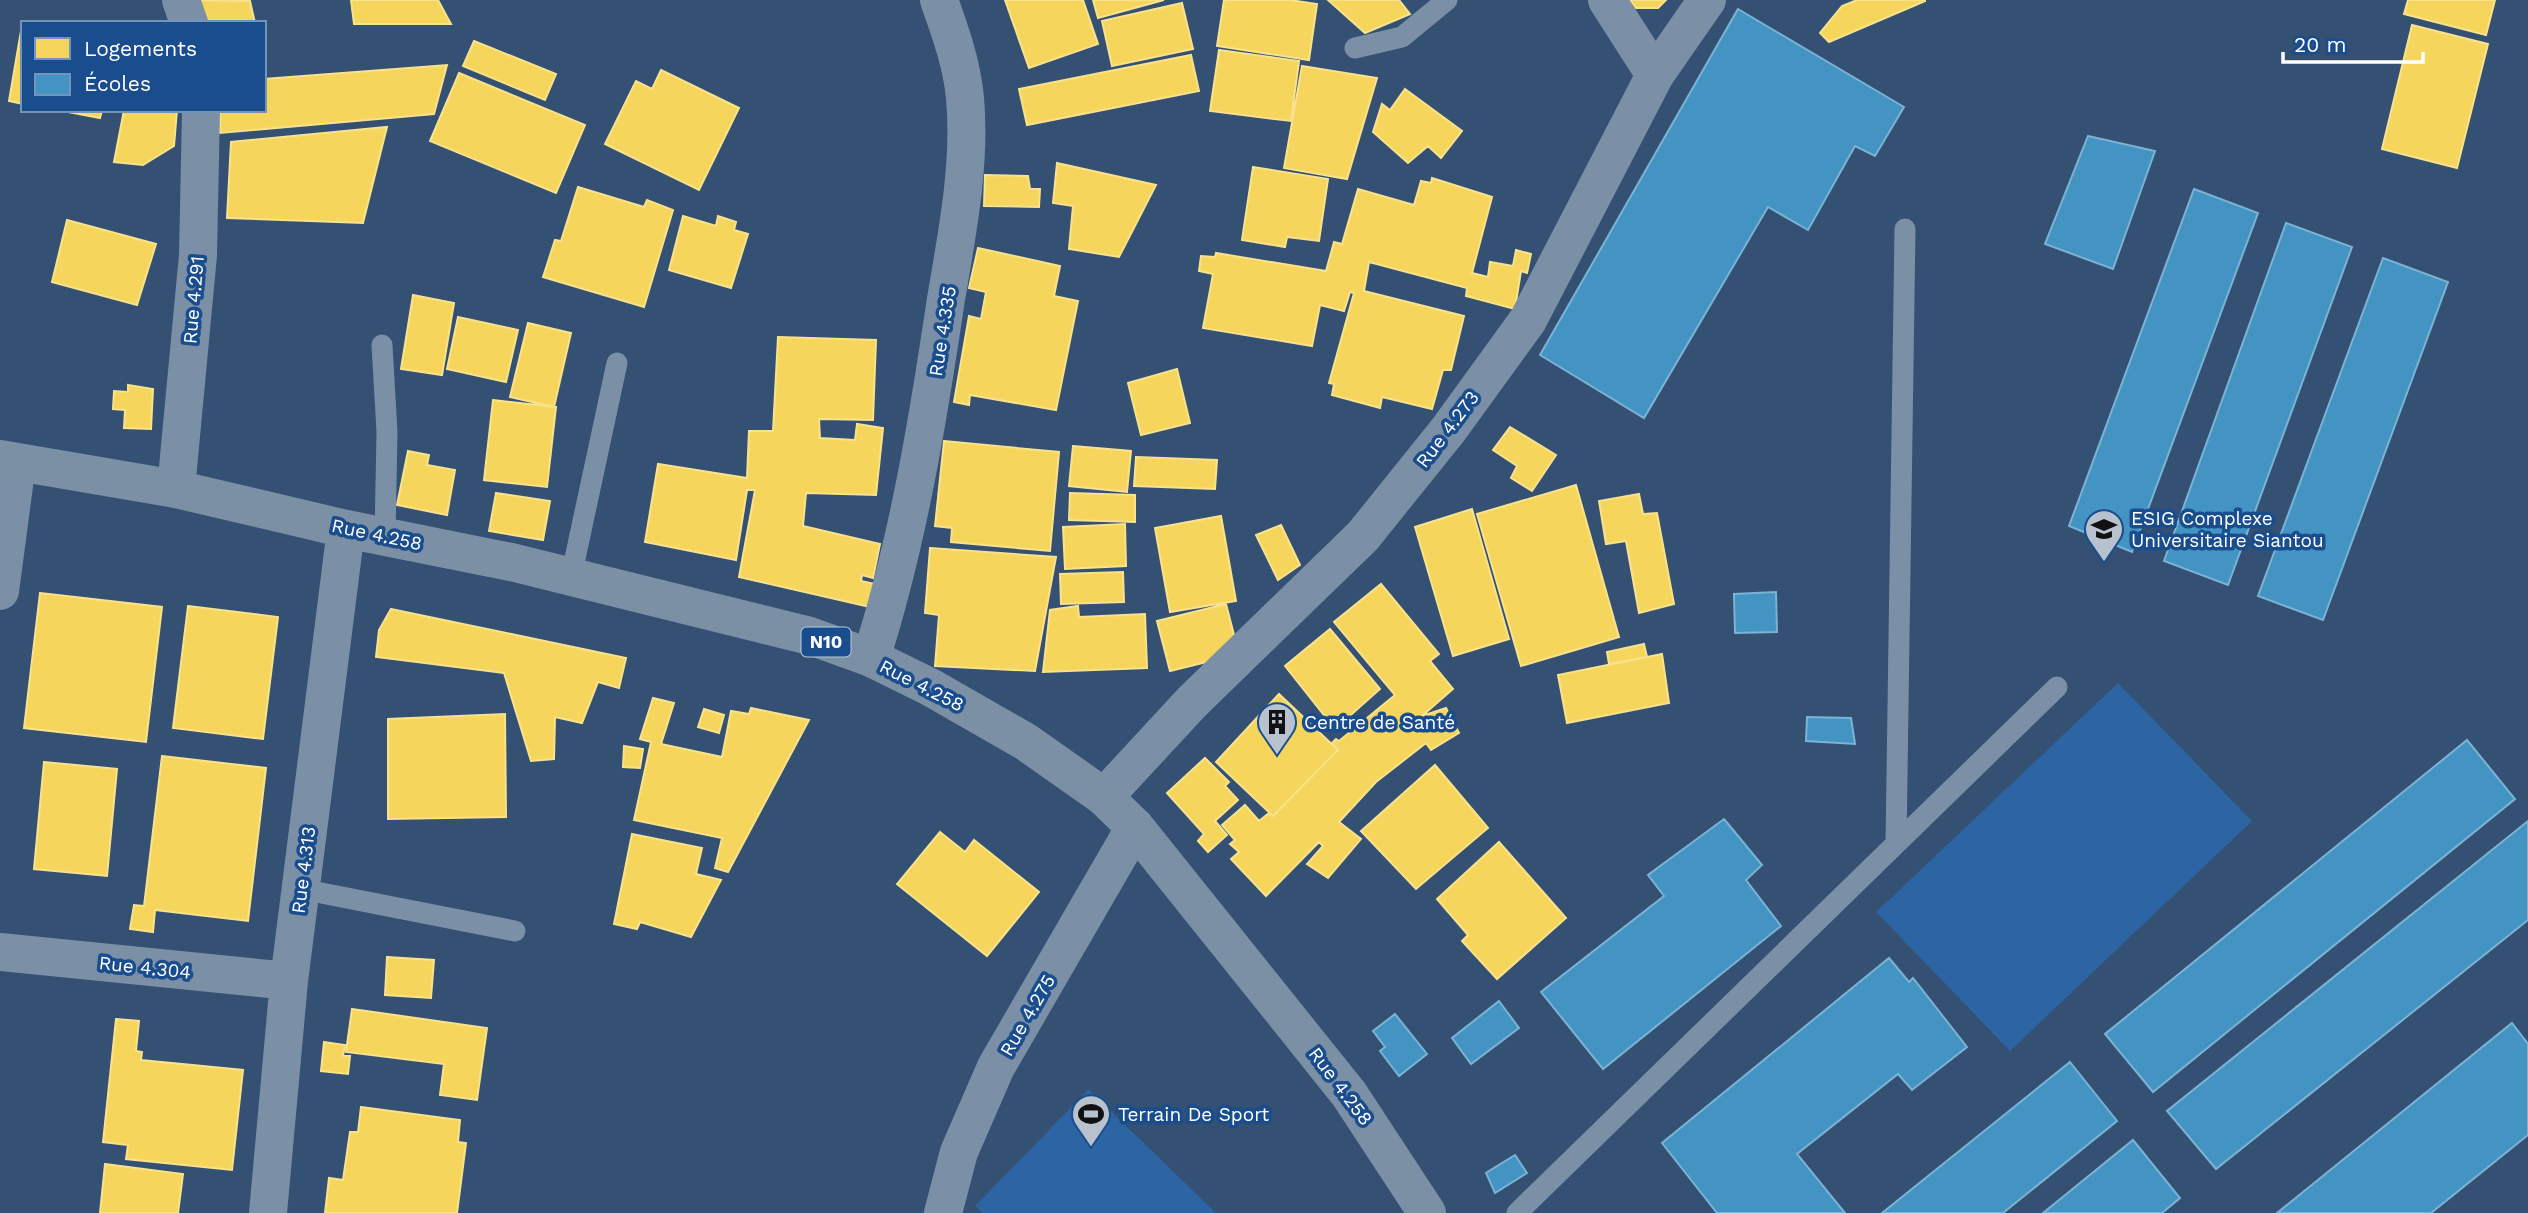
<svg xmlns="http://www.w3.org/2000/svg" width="2528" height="1213" viewBox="0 0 2528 1213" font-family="'Work Sans',sans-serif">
	<rect width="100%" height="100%" fill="#345072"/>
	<path fill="#2d64a3" d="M2118,683l134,138 -242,230 -134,-139z
		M1089,1089v1l127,123h-233l-8,-7z"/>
	<path fill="#f6d55c" stroke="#f9e28d" stroke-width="2" d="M194,0l56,1 5,22h-50z
		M351,0h87l13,24h-97z
		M1005,0h78l15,44 -69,24z
		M1093,0h71l-66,18z
		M1224,0h66l27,4 -8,56 -92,-14z
		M1328,0h71l11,14 -45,19z
		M1630,0h36l-8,8h-22z
		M1857,0h68v1l-96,41 -9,-9 22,-27z
		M2408,0h87l-9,35 -82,-21z
		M1182,3l11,46 -81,17 -10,-45z
		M22,25h1v79l-14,-3z
		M2412,25l76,19 -31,124 -75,-19z
		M474,41l82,33 -11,26 -82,-34z
		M1219,50l80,11 -8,60 -81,-10z
		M1191,55l8,36 -172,34 -8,-36z
		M447,65l-13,49 -214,19v-23h44v-31z
		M1302,66l75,12 -30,101 -63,-11z
		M661,70l78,38 -40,82 -94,-46 31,-63 16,8z
		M459,73l126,52 -29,68 -126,-52z
		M1405,89l57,42 -21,27 -13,-12 -20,17 -35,-31 9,-28 8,6z
		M58,110h44l-2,8z
		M124,110h53l-3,36 -31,19 -29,-3z
		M387,127l-24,96 -136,-5 4,-76z
		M1057,163l99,22 -37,72 -50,-8 4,-43 -20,-3z
		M1253,167l75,12 -9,62 -32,-4 -2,10 -43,-7z
		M985,175l43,1 2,13h10l-1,18 -55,-1z
		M1432,178l60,19 -20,76 16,4 2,-15 23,4 3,-16 15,4 -4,19 -6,-2 -6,38 -49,-13 1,-8 -98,-26 -5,29 100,25 -13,54h-8l-11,39 -50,-12 -2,11 -48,-13 2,-11 -5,-1 25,-90 -4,-1 -6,19 -24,-6 -8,41 -109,-18 10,-54 -14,-3 2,-15 14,1 1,-4 110,18 8,-29 8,2 16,-55 56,16 7,-24 10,2z
		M578,187l66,20 3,-7 26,10 -29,97 -101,-30 12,-37 6,1z
		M683,216l33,10 2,-10 18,6 -2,8 14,4 -17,54 -62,-18z
		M67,220l89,24 -19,61 -85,-23z
		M978,248l82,18 -6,30 24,5 -22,109 -86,-15 -1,10 -15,-3 15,-86 12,3 5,-27 -17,-4z
		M413,295l41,8 -12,72 -41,-6z
		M458,317l60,13 -12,52 -59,-13z
		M528,323l43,10 -17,74 -44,-10z
		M778,337l98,3 -3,80 -54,-1 1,19 35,2 2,-16 26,4 -7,67 -70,-2 -3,33 77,18 -7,34 -11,-3 -1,6 14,3 -5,23 -131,-30 16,-87h-8l-11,70 -91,-18 13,-78 89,14 2,-47h24z
		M1177,369l13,54 -49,12 -13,-52z
		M128,385l25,4 -2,40 -27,-1 1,-18 -12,-1 1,-18 14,1z
		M493,400l63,7 -9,80 -63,-7z
		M1510,427l46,28 -24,36 -21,-13 6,-12 -24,-16z
		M944,441l115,11 -9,99 -99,-9 1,-14 -17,-2z
		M1073,446l58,5 -4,41 -58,-6z
		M408,451l21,4 -2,10 28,5 -8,45 -50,-10z
		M1136,457l81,3 -2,29 -81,-3z
		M1576,485l43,152 -98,29 -44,-152z
		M496,493l54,8 -7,39 -54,-9z
		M1070,493l65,2v27l-66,-2z
		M1639,494l4,20 14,-1 17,91 -35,9 -13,-72 -20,3 -7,-43z
		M1472,509l37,130 -56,17 -38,-129z
		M1221,516l15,85 -66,11 -15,-84z
		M1125,524l1,42 -61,3 -2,-42z
		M1281,525l19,40 -22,15 -22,-45z
		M930,548l126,9 -21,114 -100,-5 4,-51 -14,-2z
		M1123,572l1,30 -63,2 -1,-30z
		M1381,584l58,70 -9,7 23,28 -31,27 24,-8 13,25 -28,17 -5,-7 -50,39 -37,40 22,17 -33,39 -21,-14 16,-18 -4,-4 -53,54 -35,-37 8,-7 -9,-8 5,-4 -13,-15 23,-20 14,16 10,-8 4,3 65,-66 -6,-7 4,-4 3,2 56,-46 -61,-73z
		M40,593l122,14 -16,135 -122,-14z
		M1226,604l13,50 -69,17 -13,-50z
		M188,606l90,11 -15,122 -90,-11z
		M1078,606l1,11 66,-3 2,54 -104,4 7,-62z
		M391,609l235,49 -7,30 -21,-6 -16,41 -27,-6 -1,42 -23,2 -27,-88 -128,-16 3,-27z
		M1330,629l50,60 -45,40 -50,-63z
		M1644,644l3,13 -38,7 -2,-12z
		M1662,654l7,49 -102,20 -9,-48z
		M1279,694l59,56 -65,66 -57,-54z
		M653,698l21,5 -13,41 61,13 9,-46 18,3 2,-6 58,12 -81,152 -13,-4 7,-30 -88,-18 17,-78 -11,-3z
		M704,709l20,6 -5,18 -21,-6z
		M505,714l1,103 -118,2v-100z
		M624,746l19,3 -3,19 -17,-1z
		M162,756l104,12 -18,153 -93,-11 -2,22 -23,-3 4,-24 10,1z
		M1205,758l24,24 -4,4 13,14 -23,21 12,14 -19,17 -10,-11 6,-7 -37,-41z
		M44,762l73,7 -10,107 -73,-7z
		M1435,765l53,63 -72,61 -55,-58z
		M940,832l25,20 9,-12 65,52 -52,64 -90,-72z
		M632,834l70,14 -6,26 25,6 -30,57 -51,-15 -3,7 -23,-5z
		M1499,842l67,76 -69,61 -35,-38 6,-6 -31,-36z
		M387,957l47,3 -3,38 -46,-3z
		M352,1009l135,19 -10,72 -37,-5 4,-31 -98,-12z
		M116,1019l23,2 -3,30 6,1 -1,8 102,10 -11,100 -106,-11 2,-14 -25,-3z
		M324,1042l21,3 -2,11h7l-2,18 -27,-3z
		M361,1107l99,13 -2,22 8,1 -9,70h-132l4,-35 14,2 7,-48h8z
		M105,1164l78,10 -5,39h-78z"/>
	<path fill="#4393c3" stroke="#7bb3d5" stroke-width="2" d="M1738,9l166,98 -29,49 -20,-10 -47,84 -40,-23 -124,211 -104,-63z
		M2088,136l67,15 -42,118 -68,-25z
		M2194,189l64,24 -126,339 -63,-26z
		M2286,223l66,24 -124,338 -64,-24z
		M2383,258l65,24 -125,338 -65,-24z
		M1776,592l1,40 -42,1 -1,-39z
		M1807,717l44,1 4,26 -49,-3z
		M2467,740l48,59 -362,293 -48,-58z
		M1724,819l38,46 -16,15 35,46 -178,143 -62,-77 123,-96 -16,-21z
		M2528,821v99l-312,249 -49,-58z
		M1889,958l20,24 4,-4 54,69 -55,43 -14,-16 -101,80 48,59h-128l-55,-70z
		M1499,1001l20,27 -48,36 -19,-26z
		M1395,1014l32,40 -28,22 -19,-25 5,-4 -12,-16z
		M2512,1023l16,21v91l-97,78h-154z
		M2070,1062l47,59 -114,92h-121z
		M2133,1140l47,58 -18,15h-119z
		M1515,1155l12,18 -32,20 -9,-20z"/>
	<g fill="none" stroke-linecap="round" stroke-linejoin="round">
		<path stroke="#7b90a6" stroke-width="21" d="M1355,48l47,-11 45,-37
			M382,345l5,87 -2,104
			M571,577l46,-214
			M1896,844l9,-615
			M301,889l214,42
			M1517,1213l540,-526"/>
		<path stroke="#7b90a6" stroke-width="38" d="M181,0l8,23
			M1607,0l48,75
			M176,489l22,-234 3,-145
			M0,591l17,-128
			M871,658c37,-116 57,-238 75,-359 11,-65 25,-135 19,-201 -3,-34 -15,-67 -26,-98
			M1104,797l88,-95 171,-166 86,-107 79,-109 127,-245 52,-75
			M0,952l289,29
			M268,1213l21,-232 57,-452
			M943,1213l16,-61 37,-85 139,-240"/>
		<path stroke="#7c90a5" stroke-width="38" d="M0,459l176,30 170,40 165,33 299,74 61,22 59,29 96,55 78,55 31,30 214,267 78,119"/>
	</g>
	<defs>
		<symbol id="university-pin" viewBox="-11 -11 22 30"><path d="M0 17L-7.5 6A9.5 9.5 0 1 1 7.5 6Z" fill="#b8c2ce" stroke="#194d8d"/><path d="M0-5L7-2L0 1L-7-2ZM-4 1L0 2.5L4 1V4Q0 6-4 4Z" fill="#111"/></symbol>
		<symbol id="building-pin" viewBox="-11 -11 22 30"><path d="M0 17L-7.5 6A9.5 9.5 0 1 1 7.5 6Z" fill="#b8c2ce" stroke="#194d8d"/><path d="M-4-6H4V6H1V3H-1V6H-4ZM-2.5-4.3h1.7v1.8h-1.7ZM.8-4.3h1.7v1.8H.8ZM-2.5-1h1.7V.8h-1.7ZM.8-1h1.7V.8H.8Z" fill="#111"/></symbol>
		<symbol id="stadium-pin" viewBox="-11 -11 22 30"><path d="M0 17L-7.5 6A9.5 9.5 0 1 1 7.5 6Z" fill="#b8c2ce" stroke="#194d8d"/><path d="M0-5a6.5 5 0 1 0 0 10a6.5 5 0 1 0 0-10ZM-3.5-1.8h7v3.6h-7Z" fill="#111"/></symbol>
	</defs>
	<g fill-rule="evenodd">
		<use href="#university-pin" x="2082" y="507" width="44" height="60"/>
		<use href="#building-pin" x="1255" y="700" width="44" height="60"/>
		<use href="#stadium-pin" x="1069" y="1092" width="44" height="60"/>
	</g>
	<g text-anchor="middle" stroke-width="7" stroke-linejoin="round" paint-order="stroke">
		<rect fill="#194d8d" stroke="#bacadd" stroke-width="2" x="801.5" y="627.5" width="49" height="29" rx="5"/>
		<g font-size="18" font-weight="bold" fill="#fff">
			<text x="826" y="648">N10</text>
		</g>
		<g font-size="19" fill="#fff" stroke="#194d8d">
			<text transform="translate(193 300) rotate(-85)" y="7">Rue 4.291</text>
			<text transform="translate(942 331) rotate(-81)" y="7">Rue 4.335</text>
			<text transform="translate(1447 429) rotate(-53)" y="7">Rue 4.273</text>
			<text transform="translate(377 534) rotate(12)" y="7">Rue 4.258</text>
			<text transform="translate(922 685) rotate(27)" y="7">Rue 4.258</text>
			<text transform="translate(303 870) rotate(-83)" y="7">Rue 4.313</text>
			<text transform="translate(145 967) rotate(6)" y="7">Rue 4.304</text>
			<text transform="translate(1027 1015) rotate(-60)" y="7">Rue 4.275</text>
			<text transform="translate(1341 1086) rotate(53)" y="7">Rue 4.258</text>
		</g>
		<g font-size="19" fill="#fff" stroke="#194d8d" text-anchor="start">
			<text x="2131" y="525">ESIG Complexe<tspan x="2131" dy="22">Universitaire Siantou</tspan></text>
			<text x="1304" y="729">Centre de Santé</text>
			<text x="1118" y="1121">Terrain De Sport</text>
		</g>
	</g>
	<rect x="21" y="21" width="245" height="91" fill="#194d8d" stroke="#7594bb" stroke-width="2"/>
	<rect x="35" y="38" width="35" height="21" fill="#f6d55c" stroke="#7594bb" stroke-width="2"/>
	<text x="84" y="56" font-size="21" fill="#ffffff">Logements</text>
	<rect x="35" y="74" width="35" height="21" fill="#4393c3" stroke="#7594bb" stroke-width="2"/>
	<text x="84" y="91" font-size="21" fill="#ffffff">Écoles</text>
	<path d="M2283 52v10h140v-10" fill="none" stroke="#ffffff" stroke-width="3.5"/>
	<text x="2294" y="52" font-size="21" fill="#ffffff" stroke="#194d8d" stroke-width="5" paint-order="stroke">20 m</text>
</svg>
